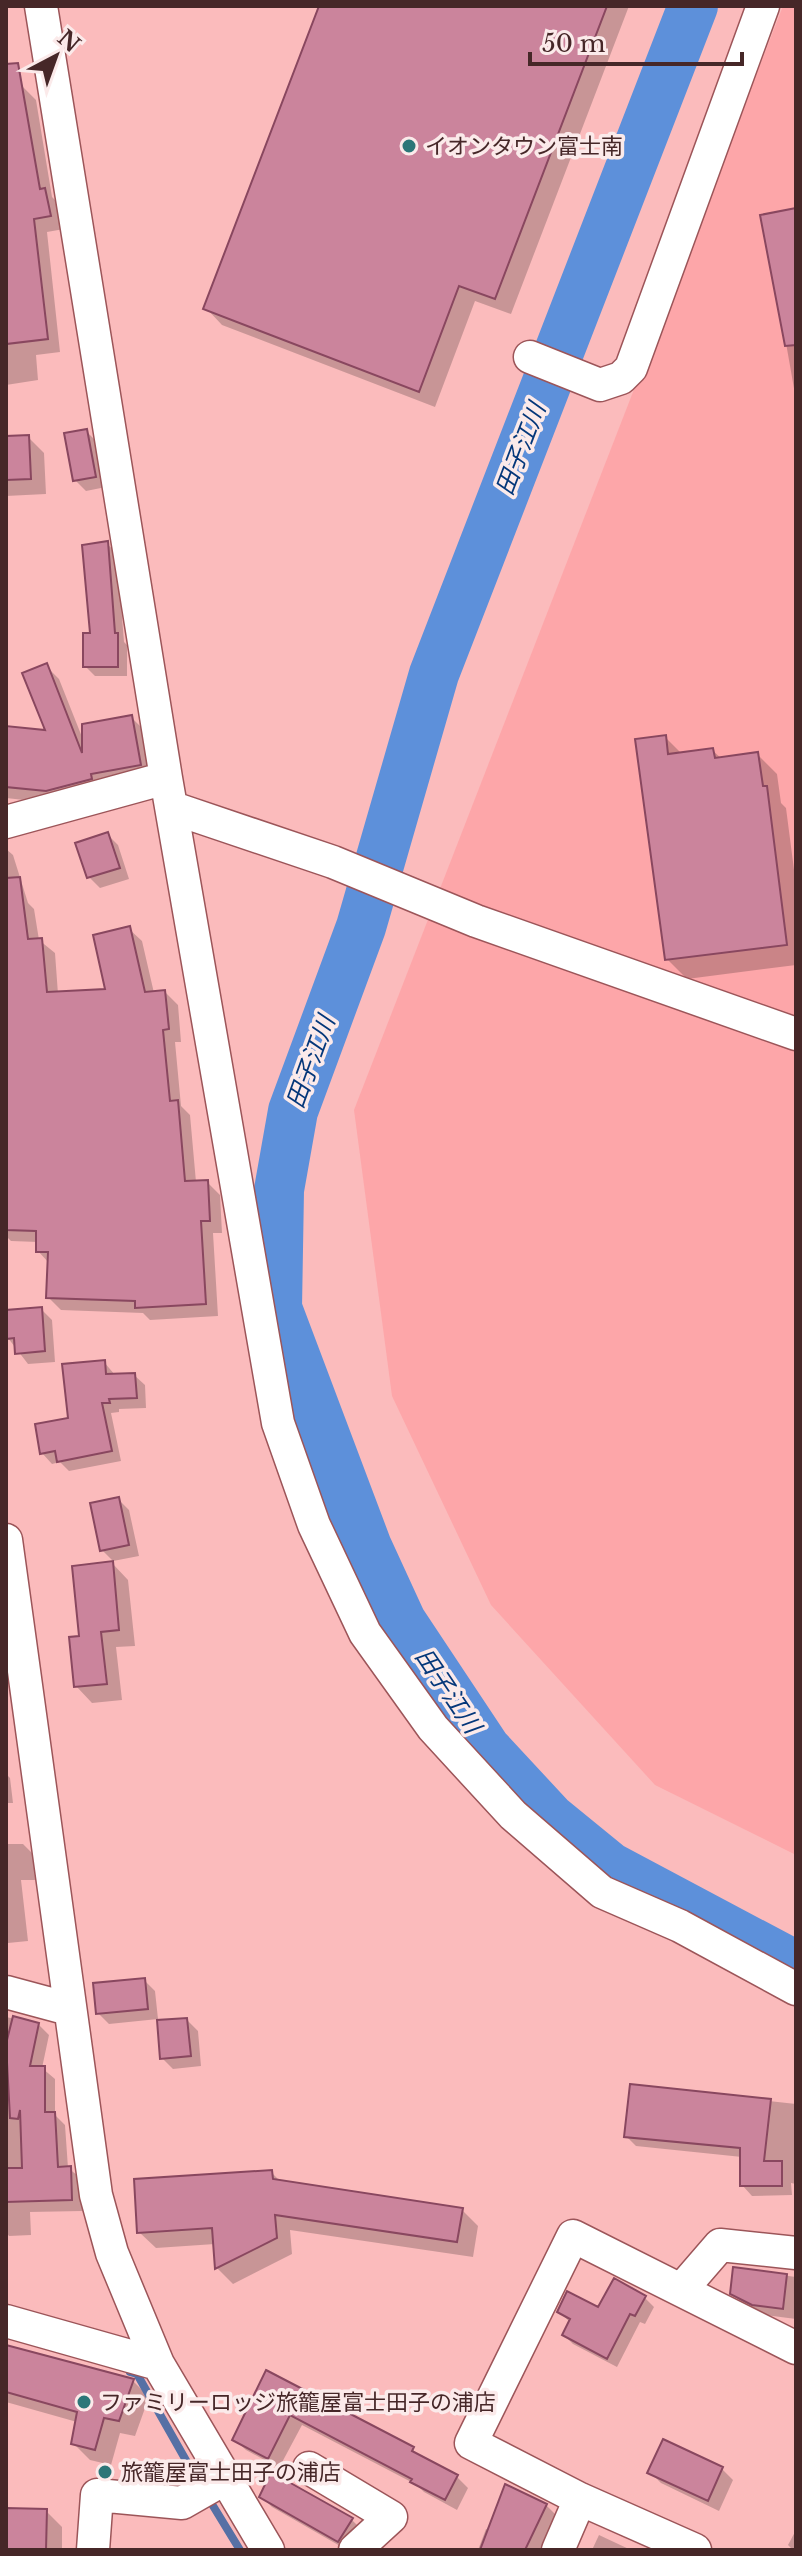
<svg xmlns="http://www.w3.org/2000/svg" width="802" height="2556" viewBox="0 0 802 2556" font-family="'Libre Baskerville','Noto Sans JP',serif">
	<rect width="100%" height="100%" fill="#fbbbbc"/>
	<path fill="#fda6a9" d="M783,6h13v1849l-141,-70 -164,-180 -99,-209 -38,-286z"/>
	<path fill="#0003" d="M321,6h308l-118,308 -36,-13 -40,106 -213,-82 -16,-17z
		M22,86l14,14 16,97 6,6 6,26 -17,3 13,120 -24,3 2,25 -32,5v-296z
		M796,210v190l-10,-57z
		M86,431l11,11 9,45 -20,4 -11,-11z
		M28,437l16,16 2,41 -40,2v-58z
		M107,544l10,9 7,89 3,3v31h-32l-10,-10z
		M46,666l13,13 25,63 47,-25 13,13 9,47 -93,27 -54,-6v-70l42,4z
		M665,737l17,17 30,-4 10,9 35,-5 20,20 4,29 5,5 10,77v80l-109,14 -20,-20z
		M107,834l11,11 11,34 -29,9 -11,-11z
		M6,849l7,6 15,48 6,6 5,31 16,13 3,41 50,-3 21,-62 13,12 12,52 11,-1 13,13 3,37h-6l6,64 9,9 6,67h11l13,13 2,38h-9l5,83 -68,4 -7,-7 -82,-3 -13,-13 1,-34 -11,-12v-9l-27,-1 -5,-5z
		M41,1309l11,11 3,42 -27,2 -20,-26 -2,-26z
		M104,1362l11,13h19l11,10 1,23 -27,1v3l-8,1 10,48 -52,10 -9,-9 -8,2 -10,-11 28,-33z
		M118,1499l11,11 10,46 -26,5 -11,-11z
		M112,1563l16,17 7,66 -19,1 6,53 -30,3 -16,-17 6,-48z
		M6,1774l4,4 3,25h-7z
		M6,1844h17l11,11 1,25h-14l7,61 -20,2 -2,-2z
		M144,1980l11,11 3,28 -49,5 -11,-11z
		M6,2017l32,7 11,11 -7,33 13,11v36l10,10 3,43 14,11v32l-52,1 1,23 -22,1 -3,-4z
		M187,2020l11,11 3,35 -28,3 -11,-11z
		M632,2086l164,18v80l-5,-1 1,12 -40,1 -10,-11v-28l-106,-11 -10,-10z
		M271,2172l11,11 180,27 16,16 -5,31 -183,-27 2,24 -59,30 -16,-16 -2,-24 -59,4 -17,-16z
		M735,2269l61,8v42l-31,-4 -22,-11 -11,-11z
		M645,2298l9,9 -9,17 -5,-2 -23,45 -44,-23 -9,-9 6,-13 -11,-10 39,-2z
		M6,2347l127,34 16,16 -14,39 -15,-3 -9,32 -21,-5 -17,-17 4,-21 -71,-20z
		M267,2373l145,76 9,9 36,19 11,11 -11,22 -33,-18 -7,-7 -115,-60 -23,43 -33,-18 -11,-10z
		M664,2441l58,28 11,11 -14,31 -58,-28 -11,-11z
		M261,2496l90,23 11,11 -15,20 -75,-43z
		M546,2505l11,11 -8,21 -3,-1 -6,14h-62l8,-21 3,1z
		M6,2510l40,1 16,16v23h-56z
		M796,2530v20h-3l-5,-5z
		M599,2535l32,15h-39z"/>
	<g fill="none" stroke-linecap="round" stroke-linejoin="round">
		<path stroke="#5670a5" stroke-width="8" d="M130,2372l7,2 63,111
			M207,2496l33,54"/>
		<path stroke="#5d90da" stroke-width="50" d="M693,6l-259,668 -73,253 -68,184 -14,79 -2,118 90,239 34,74 85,128 64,69 60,49 186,99"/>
	</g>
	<path fill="#cb849c" stroke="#89475f" stroke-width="2" d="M319,6h288l-112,293 -36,-13 -40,106 -216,-83z
		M18,63l22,126 5,-1 6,28 -17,3 14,120 -42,5v-280z
		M796,208v137l-11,1 -25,-131z
		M87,429l9,48 -23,4 -9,-48z
		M29,435l2,44 -25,1v-44z
		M108,541l7,92h3v34h-35v-34h7l-8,-88z
		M47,663l35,90v-29l50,-9 9,50 -50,9 1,5 -46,12 -40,-4v-61l39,4 -23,-57z
		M666,735l2,19 45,-6 2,10 43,-6 5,34h4l20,159 -122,15 -30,-221z
		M108,832l12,36 -33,10 -12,-35z
		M20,877l8,62 14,-1 5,54 58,-3 -12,-54 37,-9 15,66 20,-2 4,39 -6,1 7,71 8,-1 7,81 23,-1 2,41h-9l5,83 -71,4v-7l-89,-3 2,-46h-12v-21l-30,-1v-352z
		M42,1307l3,44 -30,3 -1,-16 -8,1v-29z
		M105,1360l1,14 29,-1 2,25 -28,1 1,4h-8l10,48 -55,11 -2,-11 -15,3 -5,-30 33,-6 -6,-54z
		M119,1497l10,48 -29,6 -10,-48z
		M113,1561l6,69 -18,2 6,52 -33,3 -5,-50 10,-1 -7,-70z
		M145,1978l3,31 -52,5 -3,-31z
		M13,2016l26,7 -9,43h15v46h10l3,55 13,-1 1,34 -66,2v-34h16l-2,-58 -2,9 -8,-1 -4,-74z
		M187,2018l4,38 -31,3 -3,-39z
		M630,2084l141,15 -7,62h18v25h-42v-38l-116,-11z
		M272,2170l1,9 190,29 -6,34 -182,-27 2,23 -62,31 -3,-41 -75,5 -3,-54z
		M733,2267l54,7 -4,35 -31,-4 -22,-11z
		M614,2278l32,18 -11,20 -5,-2 -23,45 -45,-24 8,-16 -13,-7 10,-21 31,16z
		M6,2345l128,34 -15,42 -15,-3 -9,32 -24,-6 6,-32 -71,-20z
		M266,2370l148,77 -2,4 46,24 -13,25 -35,-18 2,-3 -122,-64 -22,44 -36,-19z
		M663,2439l60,28 -15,34 -61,-28z
		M271,2472l82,46 -15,24 -79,-45z
		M505,2484l42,20 -22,46h-45z
		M6,2508l41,1 -1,41h-40z"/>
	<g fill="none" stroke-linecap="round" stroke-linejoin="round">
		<defs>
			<path id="minor" d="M41,6l125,772 112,645 36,102 51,108 68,95 80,87 89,77 78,34 116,63
				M530,357l70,28 21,-7 10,-10 132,-362
				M173,808l160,54 143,59 320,113
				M6,822l160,-44
				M6,1540l90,655 16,58 46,111 110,186
				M6,1992l63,17
				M682,2289l38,-44 76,8
				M6,2321l152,43
				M309,2468l82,49 -36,33
				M93,2550l4,-55 85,8 42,-24
				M558,2550l22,-51
				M695,2550l-115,-51 -109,-56 102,-207 223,112"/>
		</defs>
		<use href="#minor" stroke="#9c5559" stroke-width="35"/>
		<use href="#minor" stroke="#fff" stroke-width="32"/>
	</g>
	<g fill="#2c7678" stroke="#fbeaea" stroke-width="3">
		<circle cx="409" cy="146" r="8"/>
		<circle cx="84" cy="2402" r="8"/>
		<circle cx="105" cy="2472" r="8"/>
	</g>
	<g text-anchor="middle" stroke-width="7" stroke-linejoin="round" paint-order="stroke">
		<g font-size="22" fill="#462728" stroke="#fbeaea" text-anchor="start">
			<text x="425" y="154">イオンタウン富士南</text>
			<text x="100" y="2410">ファミリーロッジ旅籠屋富士田子の浦店</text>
			<text x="121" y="2480">旅籠屋富士田子の浦店</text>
		</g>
		<g font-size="24" font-style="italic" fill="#04377a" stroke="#fbeaea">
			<text transform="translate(521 449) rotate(-69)" y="8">田子江川</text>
			<text transform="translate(311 1062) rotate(-70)" y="8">田子江川</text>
			<text transform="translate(448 1691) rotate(56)" y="8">田子江川</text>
		</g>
	</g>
	<rect width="802" height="2556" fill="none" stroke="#462728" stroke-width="16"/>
	<g transform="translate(56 56) rotate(41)" stroke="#fbeaea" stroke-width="6" paint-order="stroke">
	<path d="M0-6L14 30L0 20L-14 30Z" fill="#462728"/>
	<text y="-12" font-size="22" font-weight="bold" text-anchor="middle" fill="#462728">N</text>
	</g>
	<path d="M530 52v12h212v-12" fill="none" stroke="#462728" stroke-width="4"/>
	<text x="542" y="52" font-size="24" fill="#462728" stroke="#fbeaea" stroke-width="6" paint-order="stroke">50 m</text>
</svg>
